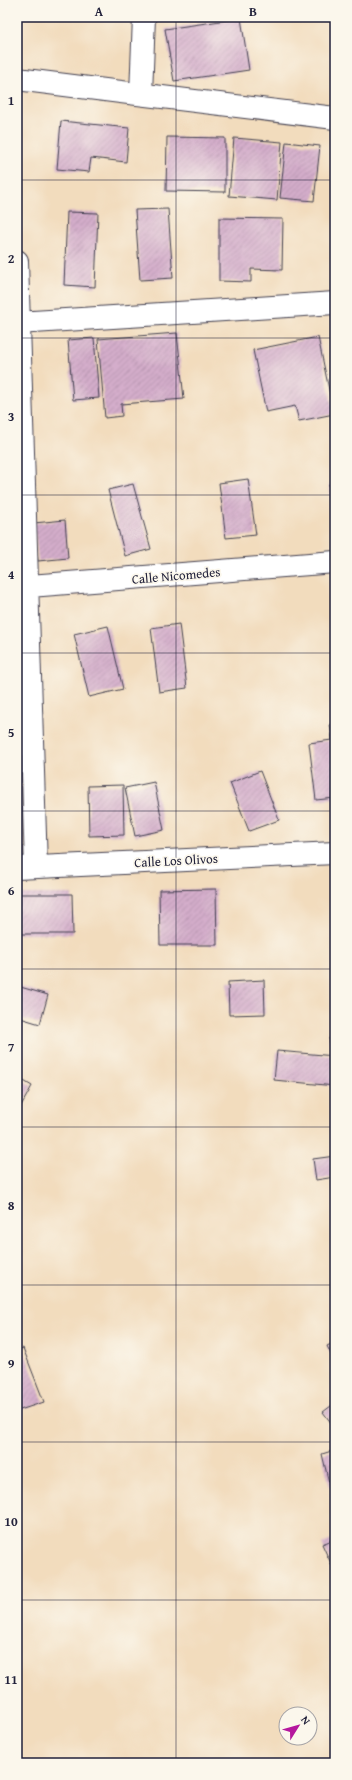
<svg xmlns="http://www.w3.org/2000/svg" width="352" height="1780" viewBox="0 0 352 1780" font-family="'Gentium Book Plus',serif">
	<defs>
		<pattern id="building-hatch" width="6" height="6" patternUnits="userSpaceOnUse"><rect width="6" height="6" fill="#d4adcb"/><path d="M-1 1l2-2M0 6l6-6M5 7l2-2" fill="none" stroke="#ac8ca6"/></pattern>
	</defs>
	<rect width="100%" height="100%" fill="#fbf7ec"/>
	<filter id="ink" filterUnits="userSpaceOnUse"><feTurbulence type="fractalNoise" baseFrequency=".025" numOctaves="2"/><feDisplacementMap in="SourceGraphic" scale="8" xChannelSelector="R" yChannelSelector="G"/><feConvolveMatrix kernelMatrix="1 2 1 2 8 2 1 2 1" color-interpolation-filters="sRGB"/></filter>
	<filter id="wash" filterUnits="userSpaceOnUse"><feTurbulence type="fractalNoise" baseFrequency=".012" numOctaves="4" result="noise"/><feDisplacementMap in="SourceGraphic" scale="16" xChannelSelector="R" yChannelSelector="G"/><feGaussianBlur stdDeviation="0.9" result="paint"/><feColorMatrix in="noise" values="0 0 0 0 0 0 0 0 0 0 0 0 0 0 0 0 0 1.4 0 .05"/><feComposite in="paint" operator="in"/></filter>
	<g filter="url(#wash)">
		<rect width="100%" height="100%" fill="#f2dcbd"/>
		<g id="blocks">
			<path fill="url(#building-hatch)" d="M241,18l8,52 -75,11 -9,-52z
				M61,121l68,7 -3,34 -35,-4 -2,14 -32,-3z
				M167,137l58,1v54l-59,-1z
				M234,138l48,4 -5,58 -48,-4z
				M286,142l34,4 -6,55 -34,-3z
				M168,209l5,69 -33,2 -5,-70z
				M67,212l31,1 -3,74 -31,-2z
				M219,218l64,1 -1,51 -31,-1v13l-32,-1z
				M177,333l7,66 -63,5 1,12 -17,2 -7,-79z
				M318,337l16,77 -35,7 -4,-15 -29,6 -13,-62z
				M94,338l5,60 -26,2 -5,-60z
				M248,479l8,56 -30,3 -7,-55z
				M335,483v30h-1l-5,-29z
				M133,484l18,65 -26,7 -17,-66z
				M65,520l3,38 -30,3 -4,-38z
				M179,624l8,64 -28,4 -8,-64z
				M108,626l15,63 -34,8 -15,-63z
				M335,723v75l-19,2 -7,-57 23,-3 -2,-16z
				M260,771l19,49 -30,11 -19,-48z
				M154,782l10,48 -29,6 -10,-48z
				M123,785l1,50 -35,1 -1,-50z
				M216,889l1,56h-57l-1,-55z
				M17,894h55l1,40h-56z
				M264,980l1,34 -36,1 -1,-33z
				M17,986l31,9 -8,29 -23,-7z
				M335,1037v18h-3l-3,-17z
				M277,1051l58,5v30l-61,-6z
				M17,1077l15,9 -15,27z
				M335,1156v21l-19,3 -3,-21z
				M335,1342v20l-8,-16z
				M23,1348l21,54 -27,9v-61z
				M335,1403v25l-12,-16z
				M335,1450v36l-5,1 -8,-33z
				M335,1539v29h-2l-11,-24z"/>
		</g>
	</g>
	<g filter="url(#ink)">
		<use href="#blocks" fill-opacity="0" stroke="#413e4e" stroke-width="1"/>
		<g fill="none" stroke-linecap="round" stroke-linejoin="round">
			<defs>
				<path id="minor" d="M17,79c106,13 212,27 318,39
					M141,94l3,-77
					M17,261l19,606
					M17,323l318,-20
					M17,587l318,-25
					M17,868l318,-15"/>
			</defs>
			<use href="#minor" stroke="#413e4e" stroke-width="24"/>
			<use href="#minor" stroke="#fff" stroke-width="22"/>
		</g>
	</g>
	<path fill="none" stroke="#22223b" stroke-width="1" stroke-opacity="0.55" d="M176,17v1746M17,180h318M17,338h318M17,495h318M17,653h318M17,811h318M17,969h318M17,1127h318M17,1285h318M17,1442h318M17,1600h318"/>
	<g text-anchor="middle" stroke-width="3.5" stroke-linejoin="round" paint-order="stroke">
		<g font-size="13" fill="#22223b" stroke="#fbf7ec">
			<text transform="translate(176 575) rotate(-5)" y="5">Calle Nicomedes</text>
			<text transform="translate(176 860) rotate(-3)" y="5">Calle Los Olivos</text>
		</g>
	</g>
	<rect width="352" height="1780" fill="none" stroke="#fbf7ec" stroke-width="44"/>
	<g transform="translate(298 1726) rotate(53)"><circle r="19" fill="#fbf7ec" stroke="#a4a2a5"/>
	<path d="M0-3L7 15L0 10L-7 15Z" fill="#b5179e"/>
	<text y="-6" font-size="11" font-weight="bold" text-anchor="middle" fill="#22223b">N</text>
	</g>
	<rect x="22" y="22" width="308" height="1736" fill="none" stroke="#22223b" stroke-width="1.5"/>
	<g font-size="13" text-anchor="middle" font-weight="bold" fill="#22223b">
		<text x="99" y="16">A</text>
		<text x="253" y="16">B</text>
		<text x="11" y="105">1</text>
		<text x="11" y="263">2</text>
		<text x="11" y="421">3</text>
		<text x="11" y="579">4</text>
		<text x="11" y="737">5</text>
		<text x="11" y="895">6</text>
		<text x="11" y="1052">7</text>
		<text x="11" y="1210">8</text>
		<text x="11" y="1368">9</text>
		<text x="11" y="1526">10</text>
		<text x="11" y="1684">11</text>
	</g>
</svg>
